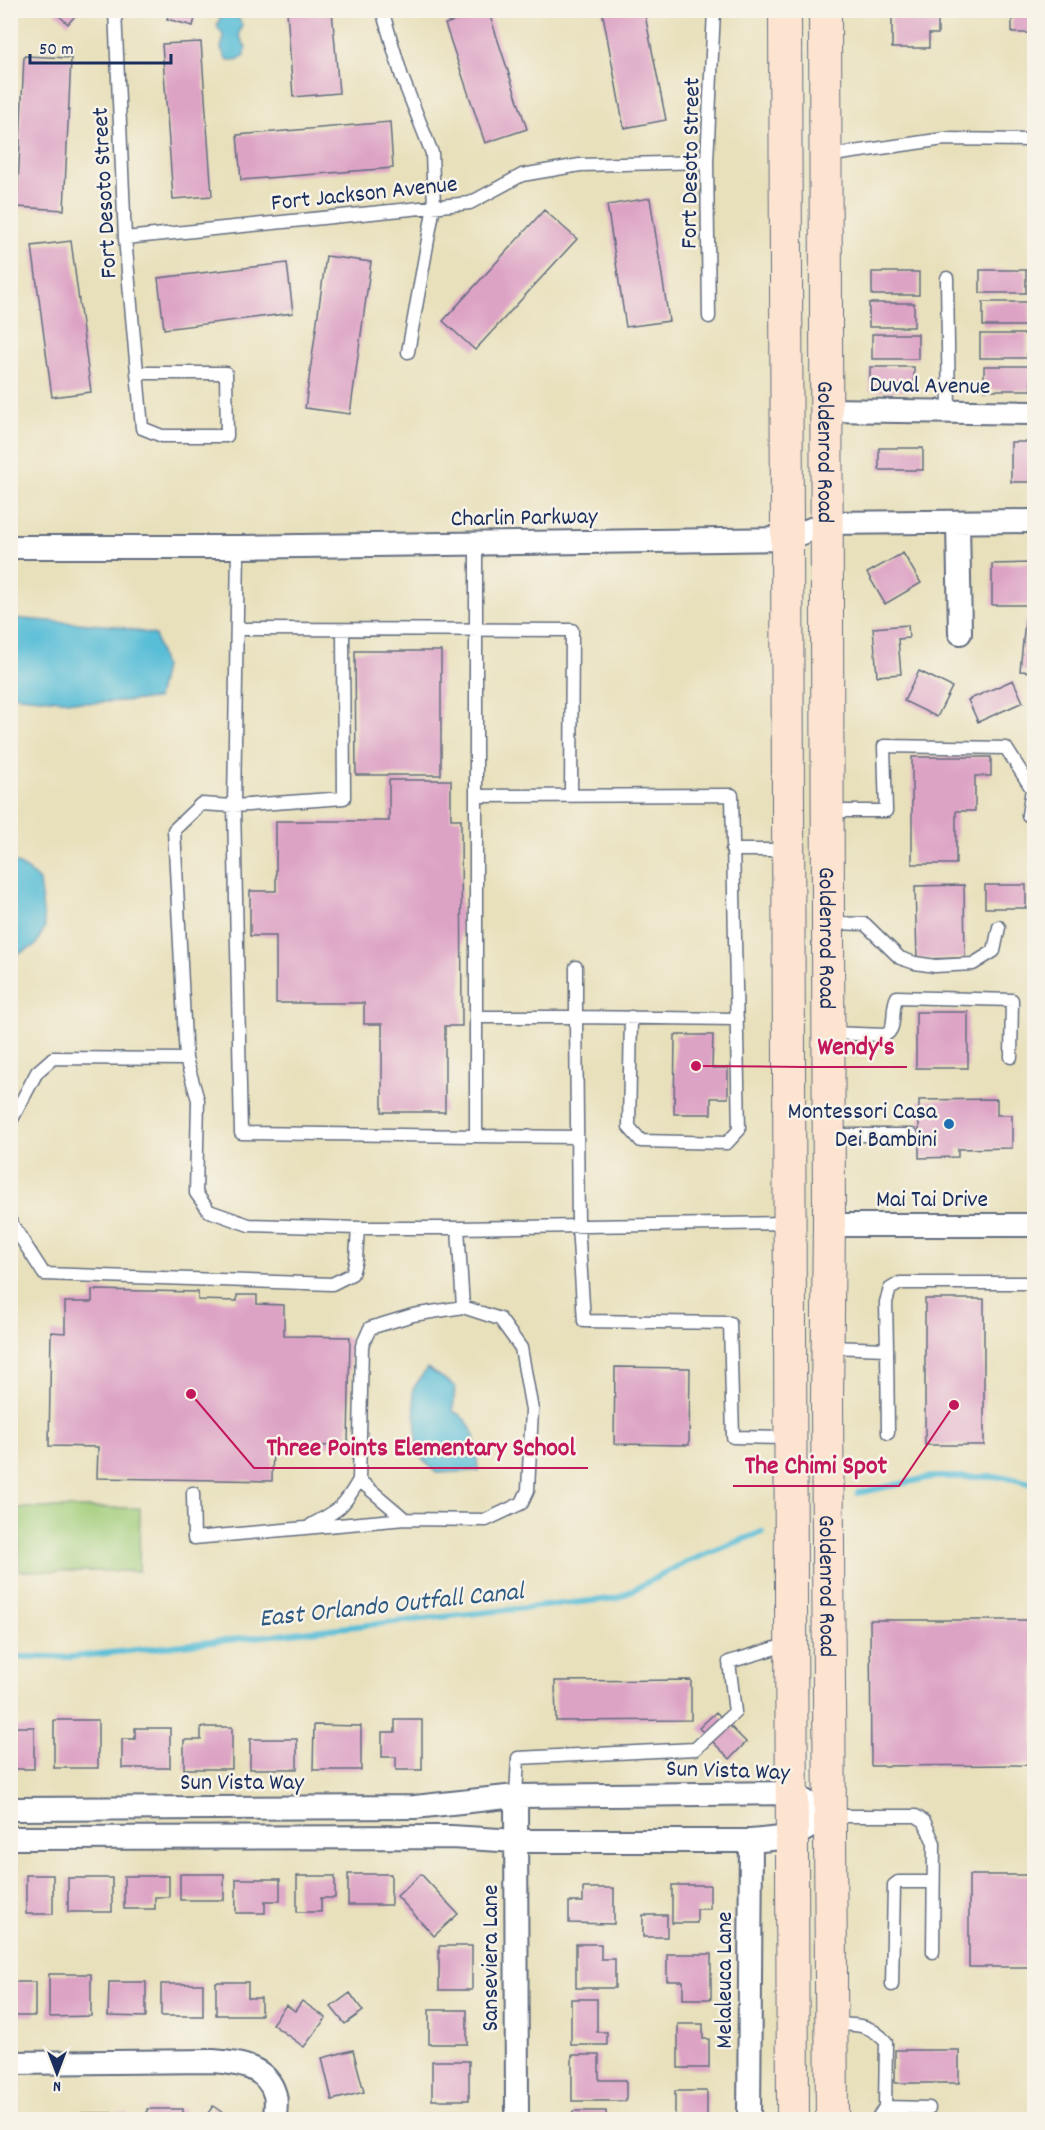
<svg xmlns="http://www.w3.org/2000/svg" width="1045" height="2130" viewBox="0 0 1045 2130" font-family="Dekko,sans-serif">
	<rect width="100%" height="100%" fill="#f7f3e8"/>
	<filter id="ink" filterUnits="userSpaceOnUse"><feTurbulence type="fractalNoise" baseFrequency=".0167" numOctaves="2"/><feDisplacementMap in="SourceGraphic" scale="12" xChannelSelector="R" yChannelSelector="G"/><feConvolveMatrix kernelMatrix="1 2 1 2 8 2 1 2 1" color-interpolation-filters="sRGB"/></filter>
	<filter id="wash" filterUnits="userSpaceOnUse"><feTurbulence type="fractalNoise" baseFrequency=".008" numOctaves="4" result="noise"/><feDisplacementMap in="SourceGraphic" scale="24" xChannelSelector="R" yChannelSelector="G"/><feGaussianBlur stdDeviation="1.35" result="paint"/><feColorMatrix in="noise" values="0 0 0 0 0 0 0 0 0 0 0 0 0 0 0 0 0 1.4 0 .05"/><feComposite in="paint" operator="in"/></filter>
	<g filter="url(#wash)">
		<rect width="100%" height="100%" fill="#e8e0bb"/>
		<path fill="#a1cd7a" stroke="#5e7e6c" stroke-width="1.5" d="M19,1508h121l-1,63h-120z"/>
		<path fill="#59bdd7" stroke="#3a769a" stroke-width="1.5" d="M227,12l10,3 5,10 -3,10 7,13 -2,9 -8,4 -10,-2 -5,-11 3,-11 -7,-11 4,-11z
			M10,618l106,8 39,9 9,32 -7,32 -67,4 -79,-8z
			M11,860l17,10 11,11 6,46 -10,19 -24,11z
			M427,1368l28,18 -2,25c25,12 23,36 25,60l-42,2 -18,-19 -5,-65z"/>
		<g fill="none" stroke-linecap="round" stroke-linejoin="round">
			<path stroke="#59bdd7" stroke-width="6" d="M858,1493l74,-16h73l29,7
				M10,1657h61l547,-59 66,-35 78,-31"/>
		</g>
		<g id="blocks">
			<path fill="#dda3c5" d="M53,10h27l-12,14z
				M170,10h27l-4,16 -26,-7z
				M287,10h45l7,83 -46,4z
				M488,10l39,119 -42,14 -40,-119z
				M602,10h42l22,110 -42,8z
				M892,10h46v24h-9v14h-37z
				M1012,10h22v23h-22z
				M201,42l11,154 -39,3 -11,-155z
				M24,56l47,2 -7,152 -47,-3z
				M390,122l3,46 -152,12 -4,-45z
				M650,198l19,123 -43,6 -19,-122z
				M544,210l33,29 -102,111 -32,-29z
				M71,241l20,151 -39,5 -20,-151z
				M326,256l45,6 -21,152 -45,-6z
				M287,263l6,50 -129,16 -6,-51z
				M980,270h46v23h-46z
				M872,272h47v23h-47z
				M983,302h47v24h-47z
				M869,303h45v24h-45z
				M872,334h46v25h-46z
				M980,334h47v24h-47z
				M984,366h47v24h-47z
				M870,367h44v24h-44z
				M1011,442h23v40h-23z
				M879,448h44v22h-44z
				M903,553l18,30 -36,21 -18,-31z
				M1031,563v13h3v29h-42v-41z
				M1025,621l9,1v50l-14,-1z
				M908,625l1,13 -11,1 3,35 -24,2 -4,-48z
				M355,651h86v124h-85z
				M919,671l33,16 -15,30 -33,-16z
				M1013,680l10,22 -45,20 -10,-22z
				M912,757h79v19h-16v35h-19v53h-44z
				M389,780h62v39h10l1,207h-17v86h-63v-88h-18v-21h-88v-67h-26v-45h26v-70h113z
				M964,885l1,73 -48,1 -2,-73z
				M985,885h41v23h-41z
				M916,1012h52v56h-52z
				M675,1035h38l-1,33h16v30h-17v16h-37z
				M997,1099v16h15v33l-54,1v8l-39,1v-58z
				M92,1290l106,2v8l39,1v-6h20v9l27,1v31l66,1 -2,109 -75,-1 -1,36 -175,-3 1,-31 -49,-1 2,-114 14,1v-31h27z
				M925,1299h59v146h-59z
				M615,1367l75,1 -1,77 -75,-1z
				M870,1620h164v145l-163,1z
				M691,1680v40l-135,1 -1,-40z
				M716,1712l30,30 -16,17 -31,-31z
				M54,1720h44v48h-44z
				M395,1720h27v50h-26v-13h-14v-25h13z
				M314,1725l47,1v44h-48z
				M10,1727h24v42h-24z
				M201,1727h31v42h-48v-29h17z
				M135,1728h35v40h-48v-29h13z
				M250,1739h47v30h-47z
				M180,1874h44v26h-44z
				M348,1874h43v31h-43z
				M421,1874l37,40 -24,22 -37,-40z
				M26,1875h27v39h-27z
				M969,1875h65v92h-65z
				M124,1876h45v21h-14v12h-31z
				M297,1876h38v22h-14v14h-24z
				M68,1878h44v34h-44z
				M236,1879h44v22h-15v12h-29z
				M672,1885h38v24h-13v14h-25z
				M583,1888h31v36l-45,-1v-21h14z
				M643,1915h24v22h-24z
				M576,1944h25v15h14v29h-39z
				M439,1946h33v44h-33z
				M667,1954h44v45h-28v-18h-16z
				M49,1974h42v42l-42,1z
				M10,1982h25v34h-25z
				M109,1982h37v35l-38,-1z
				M216,1982h32v16h13v17h-45z
				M161,1984h42v32h-42z
				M350,1993l13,18 -18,13 -14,-17z
				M571,1999h26v33h10v13h-36z
				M302,2001l24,17 -22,29 -32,-23 14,-19 9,6z
				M429,2010h38v34h-38z
				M678,2024h25v15h6v29h-31z
				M353,2050l11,42 -32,8 -10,-42z
				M895,2050h64v33h-64z
				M572,2055h27v25h27v21h-54z
				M432,2061h37v39h-37z
				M675,2091h32v29h-32z
				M213,2106l20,14h-30z
				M147,2109h36v11h-36z
				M573,2111h33v9h-33z
				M82,2113h45v7h-45z
				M443,2113h30v7h-30z"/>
		</g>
	</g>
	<g filter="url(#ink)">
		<use href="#blocks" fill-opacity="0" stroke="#636d7f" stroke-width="1.5"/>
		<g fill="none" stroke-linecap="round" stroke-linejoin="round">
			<defs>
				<path id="lane" d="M115,10l10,228 17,190 20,8h65l-1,-63h-89
					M382,10l20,67 30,76 2,53 -26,146
					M826,156l118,-17 90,1
					M125,238l345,-35 52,-28 58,-10 127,-3
					M947,278l2,134
					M709,317l-2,-155 7,-152
					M476,543v593l101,1
					M238,547l-4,259 7,327 235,3
					M237,629l335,1 -1,165
					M476,796l256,-1 7,335 -12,13 -86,-2 -12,-14 2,-110
					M828,811h58l-2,-65 122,2 26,41 -4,26
					M732,850h55
					M829,923l36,1 35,34 15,5 20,3 38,-2 21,-13 5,-24
					M476,1017h100v-50
					M737,1019l-161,-2 2,208 6,96 146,2 3,114 56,1
					M829,1033l56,2c13,-6 5,-26 12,-38l115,3 -1,57
					M186,1059l12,41 -2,93 13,18 40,14 109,3
					M10,1123l27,-51 16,-14 133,1 -12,-229 27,-26 33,2 110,-8 -1,-167
					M830,1135h82
					M10,1221l34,53 288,10 20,-10 4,-15 2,-31h100
					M463,1307l-5,-79 331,-5
					M829,1347l58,2 1,84
					M887,1349l-1,-47 4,-13 10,-6h134
					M193,1493l1,45 211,-19 81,1 36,-17 6,-13 4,-80 -11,-62 -21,-29 -37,-12 -50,8 -43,13 -8,18 -3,134 46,39
					M311,1525c28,-15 32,-17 48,-45
					M516,1796l2,-38 177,-9 40,-37 -6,-50 60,-18
					M831,1816h85l8,5 10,22 -1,109
					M892,1985l2,-100 4,-3h35
					M833,2024c24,1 36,-1 53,18l-1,65 -8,13
					M885,2107l44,1"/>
				<path id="street" d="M825,410l209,3
					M958,523l2,110
					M10,547h228l549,-8 39,-16 208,-2
					M829,1225h205
					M516,1796l1,324
					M10,1809l405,-2 101,-11 275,-3 39,23
					M10,1838l441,-1 65,4h235l40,-4 39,-21
					M10,2063l203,-2c25,2 54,5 62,34 2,7 0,17 0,25
					M749,2120l2,-279"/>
				<g id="secondary">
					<path d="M785,10l8,2110"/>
					<path id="s1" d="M825,10l4,1215 -2,176 5,719"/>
				</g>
			</defs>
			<use href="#lane" stroke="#636d7f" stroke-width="15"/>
			<use href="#street" stroke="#636d7f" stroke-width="26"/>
			<use href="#secondary" stroke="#636d7f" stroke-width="34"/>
			<use href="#lane" stroke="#fff" stroke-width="12"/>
			<use href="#street" stroke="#fff" stroke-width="22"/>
			<use href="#secondary" stroke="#fde4d1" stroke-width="32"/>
		</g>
	</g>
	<circle fill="#1f6fb2" stroke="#f7f3e8" stroke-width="2" cx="949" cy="1124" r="6"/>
	<g text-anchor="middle" stroke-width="5" stroke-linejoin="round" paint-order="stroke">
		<g font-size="24" fill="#1b2f5e" stroke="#f7f3e8">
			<text transform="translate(689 163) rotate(-89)" y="8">Fort Desoto Street</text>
			<text transform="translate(364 192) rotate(-6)" y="8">Fort Jackson Avenue</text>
			<text transform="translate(103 193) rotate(-93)" y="8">Fort Desoto Street</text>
			<text transform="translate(930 384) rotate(1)" y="8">Duval Avenue</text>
			<text dy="8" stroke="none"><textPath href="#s1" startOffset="442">Goldenrod Road</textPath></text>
			<text transform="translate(524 516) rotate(-1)" y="8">Charlin Parkway</text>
			<text dy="8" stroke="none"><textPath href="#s1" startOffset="928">Goldenrod Road</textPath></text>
			<text x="932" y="1206">Mai Tai Drive</text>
			<text dy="8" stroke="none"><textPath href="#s1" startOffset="1576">Goldenrod Road</textPath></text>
			<text transform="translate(728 1769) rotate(2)" y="8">Sun Vista Way</text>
			<text x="242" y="1789">Sun Vista Way</text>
			<text transform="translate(489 1958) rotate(-90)" y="8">Sanseviera Lane</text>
			<text transform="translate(723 1980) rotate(-90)" y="8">Melaleuca Lane</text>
		</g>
		<g font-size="24" fill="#1b2f5e" stroke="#f7f3e8" text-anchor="end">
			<text x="937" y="1118">Montessori Casa<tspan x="937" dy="28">Dei Bambini</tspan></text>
		</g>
		<g font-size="26" font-style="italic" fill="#2e5a82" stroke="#f7f3e8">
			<text transform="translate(391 1603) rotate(-6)" y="9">East Orlando Outfall Canal</text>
		</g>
	</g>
	<path fill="none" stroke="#c2185b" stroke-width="2" d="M696 1066L805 1067H907M191 1394L254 1468H588M954 1405L899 1486H733"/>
	<g fill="#c2185b" stroke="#f7f3e8" stroke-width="2">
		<circle cx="696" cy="1066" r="6"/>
		<circle cx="191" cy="1394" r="6"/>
		<circle cx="954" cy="1405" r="6"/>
	</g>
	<g font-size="26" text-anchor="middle" font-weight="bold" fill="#c2185b" stroke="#f7f3e8" stroke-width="5" stroke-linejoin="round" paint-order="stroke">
		<text x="856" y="1054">Wendy's</text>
		<text x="421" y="1455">Three Points Elementary School</text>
		<text x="816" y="1473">The Chimi Spot</text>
	</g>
	<rect width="1045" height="2130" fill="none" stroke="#f7f3e8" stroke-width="36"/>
	<g transform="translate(57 2073) rotate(180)" stroke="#f7f3e8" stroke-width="4.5" paint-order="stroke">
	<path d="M0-4.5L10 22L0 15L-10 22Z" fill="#1b2f5e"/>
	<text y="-9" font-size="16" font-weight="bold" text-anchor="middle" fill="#1b2f5e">N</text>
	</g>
	<path d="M30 54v9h141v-9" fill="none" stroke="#1b2f5e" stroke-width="3"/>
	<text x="39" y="54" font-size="18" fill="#1b2f5e" stroke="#f7f3e8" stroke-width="4.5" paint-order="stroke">50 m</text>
</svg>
